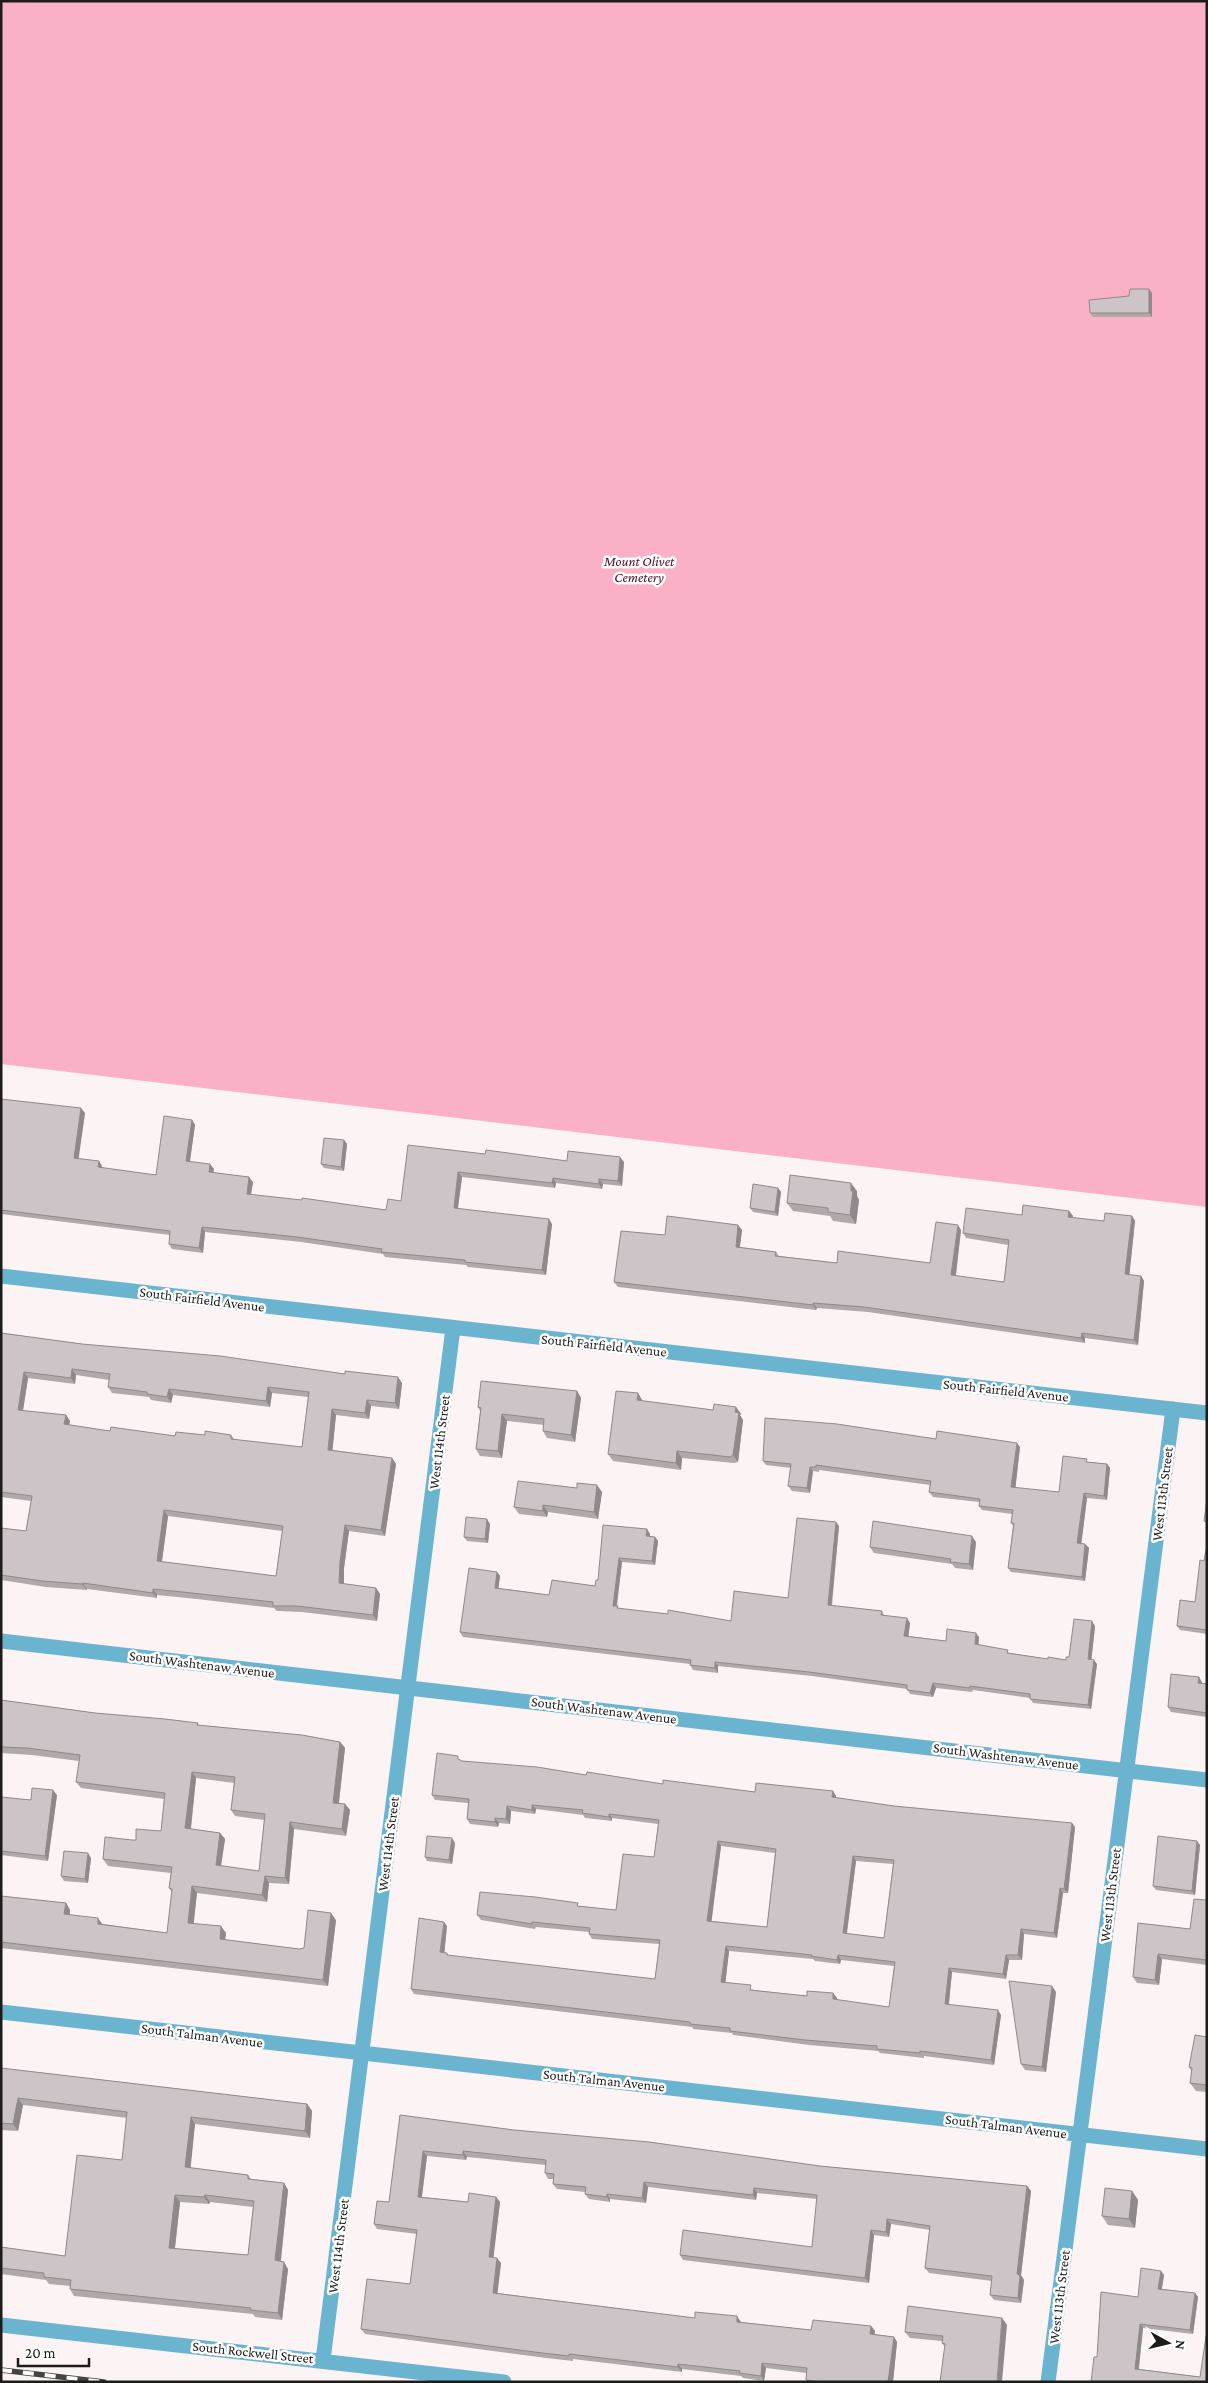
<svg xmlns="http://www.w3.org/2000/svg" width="1208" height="2383" viewBox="0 0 1208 2383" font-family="'Crimson Pro',serif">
	<rect width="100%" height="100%" fill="#fcf3f5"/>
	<path fill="#fbb1c5" d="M1,1h1206v1206l-1206,-143z"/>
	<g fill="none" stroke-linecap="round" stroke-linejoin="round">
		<path stroke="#6bb4d0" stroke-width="15" d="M1,1276l1206,137
			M1,1641l1206,139
			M1,2012l1206,137
			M1,2325l503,57
			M323,2360l130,-1032
			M1048,2382l125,-973"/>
		<defs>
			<path id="rail" d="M1,2370l103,12"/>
		</defs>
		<use href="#rail" stroke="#474343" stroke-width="5.5"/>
		<use href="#rail" stroke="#fff" stroke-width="4" stroke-dasharray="11" stroke-linecap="butt"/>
	</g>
	<path fill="#afa9aa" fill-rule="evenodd" d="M1152,293v24h-59l-3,-4z
		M1,1099l84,14 -7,45 24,8v2l54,7 36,-55 3,5 -5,37 24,7 -1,4 40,9 -2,13 135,15 15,-9 84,-47 82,7 57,1 -2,24 -19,-2 -1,5 -46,-6 -1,5 -93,-11 -4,32 94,15 -6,51 -78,-8 -2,-2 -81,-8 -2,-3 -82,-12 -96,-10 -2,21 -31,-4 -3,-5 1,-9 -169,-21z
		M344,1140l3,4 -3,27 -20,-3 -3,-4z
		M778,1188l3,4 -3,24 -25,-4 -3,-4z
		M857,1191v5l2,4 -3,24 -23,-3 -3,-5 -37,-5 -6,-8z
		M1069,1211l4,5 -1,2 32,3 28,-5 3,5 -6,54 12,1 3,5 -6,64 -53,-7v5l-217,-31 -51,-4 -1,2 -198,-23 -4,-5 51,-47 73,-10 4,5 -2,17 36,5 3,4 58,7h93l31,-33 -5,46 48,6 4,-37 -42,-7 -3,-5 59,-18z
		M1,1333l81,11 320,39 -3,26 -28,-3 -2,13 -33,-4 -4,35 60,8 4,6 -11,72 -36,-5 -5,37v16l32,4 4,6 -3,27 -75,-9 -25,-1 -3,-3 -77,-9 -40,-4v3l-70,-9v1l-41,-3 -45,-7v-52l25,3 5,-30 -30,-4zM76,1375l33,5 -1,7 4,6 37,4 2,3 20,3 2,-8 97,12 2,-14 36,4 -6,50 -67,-7 -4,-5 -56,1 -65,-5 -41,-6 1,-4 -4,-6 -43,-4 5,-33 47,6zM168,1516l114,15 -6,45 -114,-14z
		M577,1391l4,7 -6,44 -28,-4 -4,-7 1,-6 -37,-4 -5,37 -22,-2 -4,-7 4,-38 -2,-4z
		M638,1393l4,8 71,9 23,-3 5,7 -1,1 3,5 -5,42 -4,1 -52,-5 -1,12 -68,-9 -5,-7z
		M936,1439l84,8 -5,41 44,4 30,-30 18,2 3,4 -3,32 -20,-2 -6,45 4,1 4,4 -4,33 -74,-9 -3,-4 5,-42 -2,-3 1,-9 -30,-4 -3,-4v-4l-46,-5 -4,-5 1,-7 -111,-15v2l-6,-1 -3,22 -18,-2 -4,-5 3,-18 -25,-3 -3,-4z
		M602,1492l-4,27 -50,-7 -1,5 -28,-3 -5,-7z
		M490,1524l-2,19 -21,-2 -3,-4z
		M839,1526l-7,80 50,5 2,4 26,8 -2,13 38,5 33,-4 -1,8 32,8 38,6 18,1 3,-3 26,-31 -4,34 6,4 -6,45 -58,-6 -3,-5 -57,-8 -1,2 -36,-4 -3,9 -23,-3 -3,-5 -95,-13 -94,-10v7l-25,-3 -3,-5v-1l-227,-27 -3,-5 37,-60 3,4 -2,12 51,7 46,-9 3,-6 49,-51 3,5 -1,2 6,1 3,4 -3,24 -33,-3 -5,44 2,3 112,12 57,-23z
		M976,1542l-3,28 -18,-2 -3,-4 -78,-11 -4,-6z
		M1207,1545v89l-27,-4 -3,-4 18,-24 9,-41z
		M1202,1682v1l5,1v33l-36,-5 -3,-5z
		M1,1700l94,13 103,10 1,3 141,16 5,6 -6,55 6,1 5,6 -4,26 -52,-7 -5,55 -20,-1 -2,19 -70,-9 -4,31 33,9 -1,7 74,9 5,-1 32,-28 -8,66 -327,-38v-52l65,7 4,7v5l33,9 64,9 5,-41 -3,-4 2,-15 -63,-7 -5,-7 29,-19h4l25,-9 3,-32 -83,-11 -5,-6 3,-21 -47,-6 -31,-2zM196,1778l38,5 -3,27 4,6 29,4 -5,51 -38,-5 4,-27 -5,-6 -29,-4z
		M462,1761l201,23 92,8 78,-1 3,5v2l58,8 181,21 -7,66h-5l-6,45 -33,-4 -2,26h-13l-3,19 -54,-7 -3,33 52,10 -7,50 -70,-9v2l-44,-5 -2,-2 -69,-6 -76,-10 -1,-2 -39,-4 -1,-2 -278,-33 -3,-5 36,-63 -3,27h3l2,3 206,23 4,-35 -67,-5 -3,-5v-2l-53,-5 -1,2 -54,-9 -4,-5 102,-9 37,4 38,-53 4,-33 -46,-6v3l-27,-3 -2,-3 -47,-6 -1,5 -24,-3 -1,13 -11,-1 -1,4 -28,-3 -3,-5 1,-16 -33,-3 -3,-5zM721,1846l54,7 -8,74 -56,-6zM856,1861l37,3 -9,74 -37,-4zM729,1951l84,8 2,2 25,3 1,-4 53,6 -5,41 -53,-7 1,-2 -4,-5 -26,3 -53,-6 -29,-7z
		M57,1795l-9,66 -47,-6v-58l30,3z
		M455,1843l-3,21 -25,-3 -2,-4z
		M1200,1845l-5,50 -39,-5 -3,-4z
		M91,1858l-3,25 -24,-2 -3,-5z
		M1207,1900v65l-45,-6 -3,26 -22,-2 -4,-6 5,-54 52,6z
		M1056,1992l-10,80 -21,-2 -4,-6z
		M1207,2037v55l-11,-1 -6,-8 2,-11 -3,-5z
		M1,2068l306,36 5,7 -2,27 -115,-14 -5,44 58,7 3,4 33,4 4,7 -7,71 7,8 -6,51 -27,-3 -2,-3 -179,-18 -4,-7v-3l-21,-2 -3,-4 -45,-6v-27l64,9 57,-96 5,-42 -104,-13 -5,26 -17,-1zM180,2202l29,2 1,-2 43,5 -5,48 -73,-6z
		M400,2115l114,15 306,36 207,20 4,5 -10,84 3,5 -3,23 -27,-3 -4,-5 2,-14 -63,-8 -4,-5 5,-38 -39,-6 -2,13 -15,-2 -5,48 -186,-23 -3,-5 132,-8 5,-48 -60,-6 -1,7 -108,-13 -2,16 -36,-4v3l-21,-3 -4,-5v-2l-28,-3 -4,-5 1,-5h-6l-3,-6 1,-8 -79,-8 -1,3 -39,-4 -5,41 46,5 28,-5 4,5 -7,55 8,6 -4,30 198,25 46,4 70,8 60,-4 4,5 -1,3 20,3 3,5 -4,40h-86l-1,-2v-7l-40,-5 -2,13 -21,-3 -2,-2 -59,-7v3l-109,-13v2l-27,-3 -181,-24 -4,-5 49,-45 7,-50 -40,-5 -3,-5 15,-22z
		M1132,2191l6,9 -3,28 -27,-3 -6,-9z
		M1164,2275l-2,14 33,4 3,4 -5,37 -50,-6 -4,41 61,8 7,5h-116l6,-25 41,-60z
		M1002,2318l5,7 -63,21 -2,-3v-2l-32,-3 -5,-6z"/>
	<path fill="#8f898b" d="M1149,289l3,4v24l-3,-4z
		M81,1108l4,5 -7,50 -4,-5z
		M192,1120l3,5 -6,41 -3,-5z
		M344,1140l3,4 -3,27 -3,-4z
		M620,1157l4,5 -2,24 -4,-5z
		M99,1161l3,5 -1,6 -3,-5z
		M210,1164l4,5 -2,8 -3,-5z
		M458,1172l4,5 -5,36 -3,-5z
		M249,1177l4,5 -3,17 -3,-5z
		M553,1178l3,5 -1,5 -3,-5z
		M599,1179l4,5 -1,5 -3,-5z
		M851,1183l6,8v5l2,4 -3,24 -6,-9z
		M778,1188l3,4 -3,24 -3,-4z
		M1069,1211l4,5 -1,6 -4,-5z
		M1132,1216l3,5 -6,58 -4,-5z
		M549,1219l3,5 -6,51 -4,-5z
		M738,1225l4,5 -3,22 -3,-5z
		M958,1225l3,5 -6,50 -4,-5z
		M202,1227l3,5 -2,21 -4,-5z
		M1141,1276l3,5 -6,64 -4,-5z
		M813,1303l4,5 -1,2 -3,-5z
		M1082,1333l3,5v5l-4,-5z
		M72,1369l4,6 -1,9 -4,-6z
		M24,1372l4,6 -6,38 -4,-6z
		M398,1377l4,6 -3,26 -4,-6z
		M268,1387l4,6 -2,14 -4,-6z
		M169,1389l4,6 -2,8 -4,-6z
		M577,1391l4,7 -6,44 -4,-7z
		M638,1393l4,7 -1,7 -4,-7z
		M367,1400l4,6 -2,13 -4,-6z
		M736,1407l5,7 -1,1 3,5 -5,42 -5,-7z
		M332,1409l4,6 -4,41 -4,-6z
		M502,1414l5,7 -5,37 -4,-7z
		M66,1415l4,6 -2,9 -4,-6z
		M1017,1443l3,4 -5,45 -4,-5z
		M677,1451l5,7 -1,12 -5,-7z
		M392,1458l4,6 -11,72 -4,-6z
		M1107,1464l3,4 -3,32 -3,-4z
		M810,1467l3,4 -3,22 -3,-5z
		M597,1485l5,7 -4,27 -4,-7z
		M1084,1493l3,5 -6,49 -4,-4z
		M543,1505l5,7 -1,5 -4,-6z
		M164,1510l4,6 -7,51 -4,-6z
		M487,1519l3,5 -2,19 -3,-4z
		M836,1522l3,4 -8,83 -3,-4z
		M345,1525l4,6 -5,37v21l-5,-6 1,-21z
		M647,1529l3,5 -1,6 -3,-4z
		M972,1536l4,6 -3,28 -4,-6z
		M655,1537l3,4 -3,24 -3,-4z
		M1085,1544l4,4 -4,33 -3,-4z
		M619,1558l3,4 -6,48 -3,-4z
		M497,1572l3,4 -2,16 -3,-4z
		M83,1583l4,6v1l-5,-6z
		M376,1588l4,6 -3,27 -4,-6z
		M153,1589l4,6v3l-4,-5z
		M907,1618l3,5 -2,17 -4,-4z
		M1092,1621l3,5 -4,38 -3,-5z
		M976,1633l3,4 -1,12 -3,-5z
		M1094,1660l3,4 -6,45 -3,-4z
		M715,1662l3,4v7l-3,-5z
		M1199,1677l3,5v6l-4,-5z
		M933,1683l3,5 -3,9 -3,-4z
		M340,1742l5,6 -7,61 -5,-6z
		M192,1772l4,6 -6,57 -5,-7z
		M53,1790l4,5 -9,66 -3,-5z
		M833,1791l3,5 -1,6 -3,-5z
		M345,1804l5,6 -4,26 -4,-7z
		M532,1805l4,4 -1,5 -3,-4z
		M507,1806l4,5 -1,13 -4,-5z
		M609,1814l3,4v3l-3,-4z
		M495,1818l4,5 -1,4 -3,-5z
		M290,1822l4,7 -5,55 -4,-6z
		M1072,1823l3,4 -7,66 -4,-4z
		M220,1833l5,6 -5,33 -4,-7z
		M452,1838l3,5 -3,21 -3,-4z
		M718,1841l3,5 -10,80 -4,-5z
		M1197,1841l3,4 -5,50 -3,-4z
		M88,1853l3,5 -3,25 -3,-4z
		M853,1856l3,5 -10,77 -3,-5z
		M265,1876l4,7 -2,19 -5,-7z
		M192,1886l5,7 -4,37 -5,-7z
		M1060,1888l3,5 -6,45 -3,-5z
		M66,1903l4,7 -1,11 -5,-7z
		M331,1913l5,7 -8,66 -5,-6z
		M98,1918l5,7 -5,-1z
		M444,1922l3,4 -3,31 -4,-5z
		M221,1926l5,7 -2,13 -4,-7z
		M1021,1929l3,5 -2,26 -4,-5z
		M726,1946l3,5 -4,36 -4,-5z
		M1158,1954l4,5 -3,26 -4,-5z
		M838,1955l3,5 -1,4 -3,-4z
		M1006,1955l3,5 -3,19 -3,-5z
		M949,1968l3,4 -4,37 -3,-5z
		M1052,1986l4,6 -10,80 -4,-5z
		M833,1993l4,5 -1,6 -3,-5z
		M998,2010l3,5 -7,50 -3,-5z
		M18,2098l5,7 -5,26 -5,-7z
		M307,2104l5,7 -2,27 -5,-7z
		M191,2117l4,7 -5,50 -5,-7z
		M423,2151l4,5 -6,46 -3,-5z
		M463,2151l4,6 -1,3 -3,-5z
		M644,2182l4,5 -2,16 -4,-5z
		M284,2183l4,7 -8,77 -5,-7z
		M1027,2186l4,5 -10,84 3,5 -3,23 -3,-5 -1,-24z
		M754,2188l3,5 -1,7 -3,-5z
		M1132,2191l6,9 -3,28 -6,-9z
		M607,2194l3,5v3l-3,-5z
		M175,2195l5,7 -6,53 -5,-7z
		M205,2195l5,7 -1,2 -5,-7z
		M496,2197l4,5 -7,60 -4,-5z
		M887,2219l4,5 -2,13 -3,-5z
		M871,2230l3,5 -5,48 -4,-5z
		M497,2258l4,5 -4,35 -4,-5z
		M284,2262l4,7 -6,51 -4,-7z
		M1161,2271l3,4 -3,18 -3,-4z
		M1195,2293l3,4 -5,37 -3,-4z
		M737,2316l4,6 -1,5 -3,-5z
		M1002,2318l5,7 -5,57h-5z
		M1140,2324l3,4 -5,45 -3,-4z
		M871,2326l4,5 -1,8 -4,-5z
		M894,2337l3,5 -4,40h-5z
		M762,2363l4,5 -2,13 -3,-5z
		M678,2364l4,5v3l-4,-5z"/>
	<path fill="#ccc4c6" stroke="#8f898b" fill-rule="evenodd" d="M1130,289h19v24h-59l-1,-13 40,-4z
		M1,1099l80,9 -7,50 25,3 -1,6 58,8 8,-59 28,4 -6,41 24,3 -1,8 40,5 -2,17 55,6v-2l84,12 2,-11 13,2 7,-56 77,9 1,-4 81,11 1,-10 52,6 -2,24 -19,-2v5l-46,-6 -1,5 -94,-11 -4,36 95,11 -7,51 -77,-8v-2l-84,-8 1,-3 -85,-12 -95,-10 -3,21 -30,-4 1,-13 -169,-21z
		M324,1138l20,2 -3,27 -20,-3z
		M790,1175l61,8v8h2l-3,24 -22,-3v-4l-41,-5z
		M753,1184l25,4 -3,24 -25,-4z
		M1023,1205l46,6 -1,6 36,4 1,-8 27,3 -7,58 16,2 -7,64 -52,-7 -1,5 -217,-31 -51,-4v2l-199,-23 7,-51 44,4 2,-19 71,9 -2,22 40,5 -1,4 62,7 1,-12 92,12 6,-41 22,3 -7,50 53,7 5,-42 -46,-7 3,-25 56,7z
		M1,1333l81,11 138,12 125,18v-3l53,6 -3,26 -28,-3 -2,13 -33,-4 -4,41 64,8 -11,72 -36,-5 -5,37 -1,21 37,5 -3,27 -76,-9h-24v-4l-81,-9 -39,-4v4l-70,-10 -1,1 -40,-3 -41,-6v-47l25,3 6,-35 -31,-4zM72,1369l38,5 -2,13 39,5v2l20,3 2,-8 97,12 2,-14 41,5 -7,55 -71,-8v-4l-26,-4v4l-29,-3 -1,4 -64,-9 -1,4 -46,-7 2,-9 -48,-5 6,-38 47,6zM164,1510l119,16 -7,50 -119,-15z
		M481,1381l96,10 -6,44 -28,-4 1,-12 -42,-5 -4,37 -22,-2 5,-41 -3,-1z
		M616,1391l22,2 -1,7 76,10 1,-6 22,3 -1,5 4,1 -6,42 -3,2 -53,-6 -1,12 -68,-9z
		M765,1418l72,6 99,15 1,-8 80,12 -6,44 48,5 4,-36 24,3 -1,3 21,2 -3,32 -20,-3 -7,50 8,1 -3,33 -74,-9 6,-45h-3l2,-13 -34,-4 1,-7 -51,-7 2,-11 -115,-16v2h-6l-3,21 -19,-2 3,-22 -28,-3z
		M518,1481l59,7v-5l20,2 -3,27 -51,-7v6l-29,-4z
		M1207,1499v23l-3,-1z
		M466,1517l21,2 -2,20 -21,-2z
		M797,1518l39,4 -8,83 54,6 -1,4 26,3 -3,18 42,5 1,-12 29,4 -1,11 33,6 -1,3 41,6v-2l18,3v-3h3l5,-38 18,2 -4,38 6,1 -6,45 -58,-6v-5l-60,-8 -1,2 -36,-5 -3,10 -23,-3v-5l-98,-13 -94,-10v6l-25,-3 1,-5 -231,-28 9,-64 28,4 -2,16 54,7 3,-15 43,6 1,-6h2l5,-55 44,4 -1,7 9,1 -3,24 -33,-3 -6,48h5l-1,2 51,6v-4l63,11 3,-30 54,7z
		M873,1521l99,15 -3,28 -19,-2 1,-3 -81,-12z
		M1207,1545v85l-30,-4 3,-26 15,2 5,-42 4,1z
		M1171,1674l28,3 -1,6 9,1v29l-39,-6z
		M1,1700l94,13 70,6 33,4 -1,2 105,10 38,7 -7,61 12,1 -3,25 -52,-7 -5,56 -20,-2 -3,19 -70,-9 -4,37 33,3 -1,13 79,10 5,-1 4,-38 23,3 -8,67 -322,-38v-46l65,7 -2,11 34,4v6l69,9 5,-44 -3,-1 3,-21 -69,-8 2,-22 27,3h4v-11l25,2 4,-38 -89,-11 4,-27 -53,-7 -26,-1zM192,1772l43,5 -4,33 34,4 -6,57 -43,-6 4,-32 -35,-5z
		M437,1753l21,3v3l4,2 75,6 49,8 1,-3 76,12v-4l92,12 1,-9 77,8 -1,6 62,9 178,17 -8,66 -4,-1 -6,45 -33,-4 -3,26h-12l-3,19 -54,-6 -4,36 53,6 -7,50 -71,-9v2l-43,-4v-3l-72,-6 -75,-9v-3l-40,-4v-2l-279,-33 8,-71 25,4 -4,30 7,1v2l208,24 5,-39 -71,-6 1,-6 -58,-6v2l-55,-9 3,-23 55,5 43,6 -1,3 39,4 7,-56 31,3 5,-37 -50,-6v3l-27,-4 1,-3 -51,-5v5l-25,-4 -1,13 -11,-1v4l-28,-3 2,-20 -37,-4zM718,1841l58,8 -9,78 -60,-6zM853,1856l41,4 -10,78 -41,-5zM726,1946l86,9 -1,1 26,4 1,-5 57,7 -6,45 -56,-8v-6l-26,-2v5l-57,-6 1,-5 -30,-3z
		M32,1788l21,2 -8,66 -44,-5v-54l30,3z
		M427,1836l25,2 -3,22 -24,-3z
		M1158,1836l39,5 -5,50 -39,-5z
		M64,1851l24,2 -3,26 -24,-3z
		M1194,1899l13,1v60l-49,-6 -3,26 -22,-3 5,-54 52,6z
		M1009,1981l43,5 -10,81 -21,-3z
		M1195,2035l12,2v48l-17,-2 2,-15 -3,-1z
		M1,2068l306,36 -2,27 -114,-14 -6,50 63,8v4l36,4 -9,77 9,2 -6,51 -28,-3 1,-2 -181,-19 1,-9 -27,-3v-4l-43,-5v-21l64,9 12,-101 45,5 5,-48 -109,-14 -5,26 -12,-1zM175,2195l29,2 1,-2 49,6 -6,54 -79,-7z
		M400,2115l114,15 135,12 171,24 207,20 -10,88 3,1 -2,23 -28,-3 2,-19 -67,-8 5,-42 -43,-7 -1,13 -15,-2 -6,48 -185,-23 3,-25 129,17 5,-52 -63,-7 -1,7 -109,-13 -2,16 -35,-4v3l-22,-3 1,-7 -33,-3 1,-10 -9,-1 1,-13 -83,-9v4l-40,-4 -5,46 50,5 1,-9 27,4 -7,60 8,1 -4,35 202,25v-6l42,4v6l74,8 2,-10 58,6 -1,8 24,3 -6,45h-66l-16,-2 1,-12 -45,-5 -1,13 -22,-3 1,-2 -62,-7v3l-109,-13v2l-27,-3 -181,-24 6,-50 43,5 7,-54 -43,-6 3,-23 12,1z
		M1105,2188l27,3 -3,28 -27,-3z
		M1141,2268l20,3 -3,18 37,4 -5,37 -50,-6 -5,45 65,8 6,-41h1v46h-116l3,-25h3l4,-65 37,5z
		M908,2306l94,12 -5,64h-57l5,-38 -3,-1 1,-7 -38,-4z"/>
	<g text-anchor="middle" stroke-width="5" stroke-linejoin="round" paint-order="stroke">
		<g font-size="14" font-style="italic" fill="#4e1128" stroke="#fff">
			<text x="639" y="566">Mount Olivet<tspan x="639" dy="16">Cemetery</tspan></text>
		</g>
		<g font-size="14" fill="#1e1b1b" stroke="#fff">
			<text transform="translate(202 1299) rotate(7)" y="5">South Fairfield Avenue</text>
			<text transform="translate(604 1345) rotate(6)" y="5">South Fairfield Avenue</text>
			<text transform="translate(1006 1390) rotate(6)" y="5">South Fairfield Avenue</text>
			<text transform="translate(439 1442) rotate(-83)" y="5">West 114th Street</text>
			<text transform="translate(1162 1494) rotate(-83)" y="5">West 113th Street</text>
			<text transform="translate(202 1664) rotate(7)" y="5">South Washtenaw Avenue</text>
			<text transform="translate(604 1710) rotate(7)" y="5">South Washtenaw Avenue</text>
			<text transform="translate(1006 1756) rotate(7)" y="5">South Washtenaw Avenue</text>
			<text transform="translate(388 1844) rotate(-83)" y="5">West 114th Street</text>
			<text transform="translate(1110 1895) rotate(-83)" y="5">West 113th Street</text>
			<text transform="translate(202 2035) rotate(7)" y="5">South Talman Avenue</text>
			<text transform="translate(604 2080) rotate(6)" y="5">South Talman Avenue</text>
			<text transform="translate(1006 2126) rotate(7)" y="5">South Talman Avenue</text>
			<text transform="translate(338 2246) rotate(-83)" y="5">West 114th Street</text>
			<text transform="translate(1059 2297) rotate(-83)" y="5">West 113th Street</text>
			<text transform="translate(253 2352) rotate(6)" y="5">South Rockwell Street</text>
		</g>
	</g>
	<rect width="1208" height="2383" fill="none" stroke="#1e1b1b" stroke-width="5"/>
	<g transform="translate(1168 2343) rotate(98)" stroke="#ffffff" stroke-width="4" paint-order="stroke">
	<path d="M0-4L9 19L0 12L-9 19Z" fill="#1e1b1b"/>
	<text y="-8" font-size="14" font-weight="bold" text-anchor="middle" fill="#1e1b1b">N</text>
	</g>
	<path d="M18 2358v8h71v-8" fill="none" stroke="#1e1b1b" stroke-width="2.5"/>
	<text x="25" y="2358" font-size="15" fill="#1e1b1b" stroke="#ffffff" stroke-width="4" paint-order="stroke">20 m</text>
</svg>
